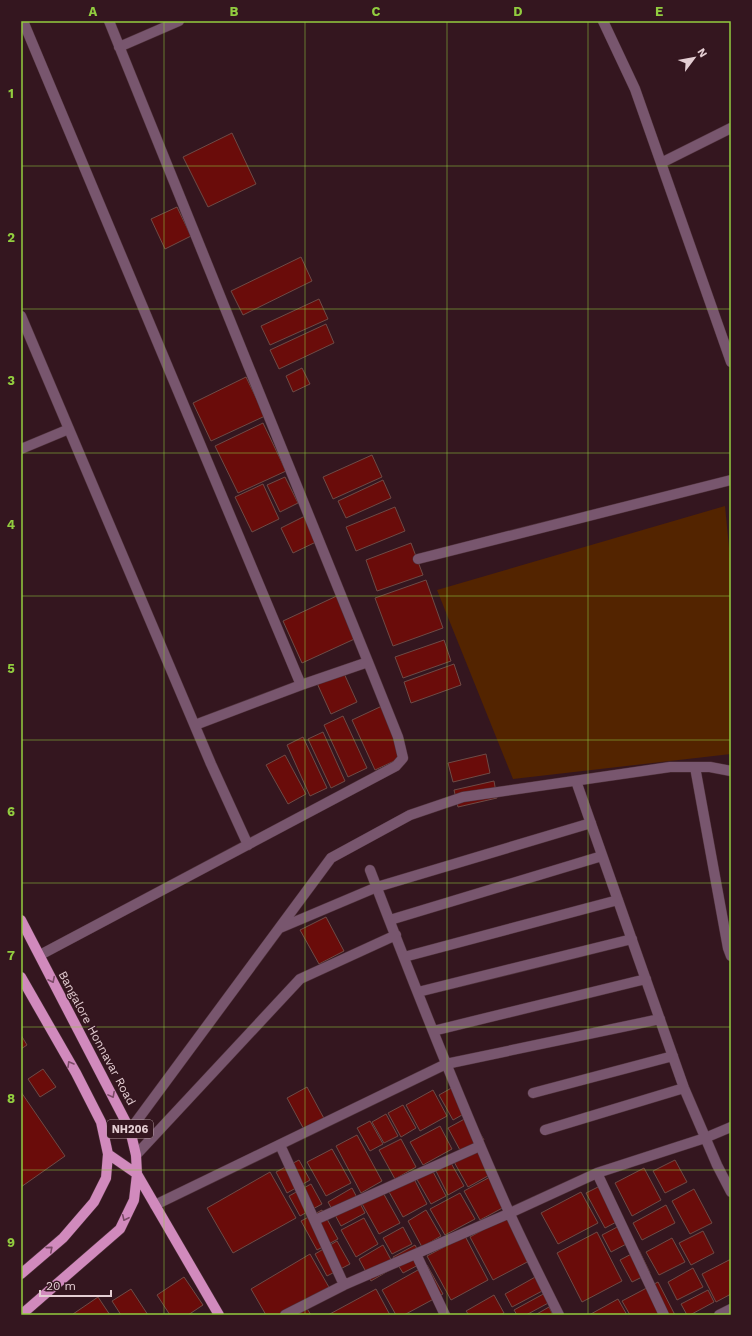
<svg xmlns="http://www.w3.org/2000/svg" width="752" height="1336" viewBox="0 0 752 1336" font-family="'Work Sans',sans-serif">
	<rect width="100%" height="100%" fill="#34161f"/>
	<path fill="#532400" d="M725,506l6,62v186l-218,25 -76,-189z"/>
	<path fill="#6a0c0a" stroke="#6e4b46" d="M232,133l24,51 -48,23 -25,-50z
		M177,207l14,29 -26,13 -14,-30z
		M301,257l11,24 -69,34 -12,-24z
		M319,299l9,20 -58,26 -9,-19z
		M326,324l8,19 -55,26 -9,-19z
		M302,368l8,16 -17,8 -7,-16z
		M246,377l19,39 -54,25 -18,-38z
		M263,423l23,48 -48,22 -23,-47z
		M372,455l10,22 -49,22 -10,-22z
		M285,477l13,26 -18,9 -13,-27z
		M383,480l8,18 -45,20 -8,-17z
		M263,484l16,35 -27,13 -17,-35z
		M395,507l10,24 -49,20 -10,-24z
		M305,516l13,25 -25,12 -12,-25z
		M411,543l12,32 -46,16 -11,-31z
		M426,580l17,48 -50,18 -18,-48z
		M341,594l20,42 -59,27 -19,-42z
		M444,640l7,21 -48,17 -8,-21z
		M454,664l7,21 -50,18 -7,-21z
		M342,669l15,33 -26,12 -15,-33z
		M382,706l23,50 -30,14 -23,-50z
		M343,716l24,52 -19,9 -24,-52z
		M323,732l22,49 -14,7 -23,-49z
		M303,737l24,51 -17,8 -23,-51z
		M486,754l4,19 -37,9 -5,-19z
		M285,755l21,39 -18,10 -22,-39z
		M494,781l3,17 -39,9 -4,-17z
		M326,917l18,34 -25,13 -19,-34z
		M21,1035l6,10 -6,4z
		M43,1069l13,18 -16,10 -12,-18z
		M455,1086l14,25 -16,9 -14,-25z
		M307,1087l20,37 -20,11 -20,-37z
		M433,1090l14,26 -27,15 -14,-26z
		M21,1092l44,64 -44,31z
		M403,1105l13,23 -15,9 -13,-24z
		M386,1114l12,22 -14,7 -12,-21z
		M470,1116l14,24 -23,12 -13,-24z
		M370,1121l13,23 -13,7 -13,-23z
		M440,1126l12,23 -29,16 -13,-23z
		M357,1135l25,46 -21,12 -25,-47z
		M401,1139l15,28 -21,12 -16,-29z
		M481,1146l14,26 -27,15 -15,-27z
		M332,1149l19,34 -25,13 -19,-34z
		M299,1160l11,20 -23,13 -11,-21z
		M675,1160l12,22 -22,11 -12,-22z
		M451,1163l13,23 -16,9 -12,-24z
		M431,1168l15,28 -15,8 -16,-28z
		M644,1168l17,32 -29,16 -17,-33z
		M270,1172l26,46 -63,35 -26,-45z
		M492,1176l16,29 -28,15 -16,-29z
		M413,1177l14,27 -24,13 -15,-27z
		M311,1184l11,20 -22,12 -11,-20z
		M604,1184l18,35 -17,9 -19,-35z
		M352,1188l13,25 -24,13 -13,-24z
		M381,1189l19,34 -21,11 -19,-34z
		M694,1189l18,34 -22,11 -18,-33z
		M581,1192l17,31 -40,21 -17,-31z
		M460,1193l15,26 -30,16 -15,-26z
		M666,1205l9,18 -33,17 -9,-17z
		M322,1210l16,29 -21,11 -16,-29z
		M426,1210l15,26 -19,11 -14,-26z
		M508,1216l23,44 -38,20 -23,-43z
		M364,1218l14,26 -22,13 -15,-27z
		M623,1224l9,17 -21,11 -9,-17z
		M403,1227l9,17 -20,10 -9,-16z
		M703,1231l11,22 -23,12 -12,-22z
		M597,1232l25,49 -40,21 -25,-49z
		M465,1236l23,44 -37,20 -24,-44z
		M672,1238l13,24 -26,13 -13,-23z
		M337,1241l13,23 -23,12 -12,-22z
		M383,1245l12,22 -24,14 -12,-22z
		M415,1245l9,17 -21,11 -10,-16z
		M639,1250l11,23 -18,9 -12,-22z
		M310,1254l20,35 -44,26h-20l-15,-26z
		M731,1259v35l-15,8 -14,-28z
		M427,1265l16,29 -39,21h-8l-14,-25z
		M693,1268l10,19 -26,13 -9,-18z
		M537,1276l7,14 -32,17 -7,-13z
		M184,1277l19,28 -15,10h-18l-13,-20z
		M658,1282l17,33h-45l-8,-14z
		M131,1289l17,26h-27l-9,-14z
		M376,1289l14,26h-62z
		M708,1290l6,12 -24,13h-3l-6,-11z
		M547,1292l5,9 -26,14h-9l-3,-5z
		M494,1295l10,18 -4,2h-31l-3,-4z
		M98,1297l12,18h-37v-1z
		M618,1299l9,16h-38z
		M306,1307l5,8h-18z
		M549,1307l4,8h-18z"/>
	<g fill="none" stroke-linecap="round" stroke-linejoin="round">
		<defs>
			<path id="minor" d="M23,21l278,664 -106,40
				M603,21l32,68 96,273
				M119,47l60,-26
				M661,163l70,-35
				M21,316l190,448 37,81
				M21,449l48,-20
				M418,559l313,-79
				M301,685l67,-23
				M695,767l33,181 3,8
				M576,781l108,307 33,77 14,27
				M370,870c44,115 89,230 139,342 16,35 33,69 50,103
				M390,920l212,-64
				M280,928l97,-41 214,-64
				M40,955l356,-189 7,-8 -5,-21 -30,-75 -259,-641
				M404,957l214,-57
				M418,992l214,-53
				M433,1031l213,-52
				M533,1093l140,-37
				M130,1130l201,-272 79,-43 53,-18 207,-30h40l21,4
				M545,1130l139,-42
				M280,1145l64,140
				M136,1155l164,-176 96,-44
				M597,1173l67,142
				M155,1205l291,-141 214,-45
				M315,1220l165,-74
				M416,1254l29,61
				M285,1315l59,-30 166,-72 87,-40 108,-35 26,-11
				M719,1315l12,-6"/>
			<path id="major" d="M21,920l109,210 6,25 1,19 -3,26 -14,29 -99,86
				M21,977l55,96 25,49 7,32 -2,24 -12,24 -31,36 -42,36
				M108,1154l29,20 82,141"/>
		</defs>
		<use href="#minor" stroke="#50333c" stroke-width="11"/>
		<use href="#major" stroke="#50333c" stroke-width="11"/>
		<use href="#minor" stroke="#78566e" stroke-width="10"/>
		<use href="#major" stroke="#d18abd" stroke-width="10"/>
	</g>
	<defs><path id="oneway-chevron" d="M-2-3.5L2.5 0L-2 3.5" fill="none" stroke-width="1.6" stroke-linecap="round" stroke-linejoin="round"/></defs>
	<g stroke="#7b4a66">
		<use href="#oneway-chevron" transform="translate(52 980) rotate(64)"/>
		<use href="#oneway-chevron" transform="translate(70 1064) rotate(-120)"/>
		<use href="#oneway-chevron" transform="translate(112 1095) rotate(62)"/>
		<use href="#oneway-chevron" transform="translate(125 1218) rotate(115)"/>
		<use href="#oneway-chevron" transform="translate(50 1249) rotate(-41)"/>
	</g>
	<path fill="none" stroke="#92cd3f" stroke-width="1" stroke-opacity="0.55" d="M164,21v1294M305,21v1294M447,21v1294M588,21v1294M21,166h710M21,309h710M21,453h710M21,596h710M21,740h710M21,883h710M21,1027h710M21,1170h710"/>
	<g text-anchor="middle" stroke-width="3" stroke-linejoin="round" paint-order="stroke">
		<rect fill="#34161f" stroke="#af979d" stroke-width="1" x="107" y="1120" width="46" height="18" rx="3"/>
		<g font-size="11" font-weight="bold" fill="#e4ced3">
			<text x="130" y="1133">NH206</text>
		</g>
		<g font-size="12" fill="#e4ced3" stroke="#34161f">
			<text transform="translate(97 1038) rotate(62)" y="4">Bangalore Honnavar Road</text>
		</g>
	</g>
	<rect width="752" height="1336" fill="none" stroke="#34161f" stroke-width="44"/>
	<g transform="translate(694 58) rotate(58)" stroke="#34161f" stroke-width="3" paint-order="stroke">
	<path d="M0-3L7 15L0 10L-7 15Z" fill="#e4ced3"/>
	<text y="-6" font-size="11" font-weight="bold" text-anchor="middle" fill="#e4ced3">N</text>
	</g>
	<path d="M40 1290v6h71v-6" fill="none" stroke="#e4ced3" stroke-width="2"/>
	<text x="46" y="1290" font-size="12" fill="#e4ced3" stroke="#34161f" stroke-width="3" paint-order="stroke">20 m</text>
	<rect x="22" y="22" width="708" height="1292" fill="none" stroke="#92cd3f" stroke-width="1.5"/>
	<g font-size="13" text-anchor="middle" font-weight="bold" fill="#92cd3f">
		<text x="93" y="16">A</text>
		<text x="234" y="16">B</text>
		<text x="376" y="16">C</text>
		<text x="518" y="16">D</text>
		<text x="659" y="16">E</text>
		<text x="11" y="98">1</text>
		<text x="11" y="242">2</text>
		<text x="11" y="385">3</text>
		<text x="11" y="529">4</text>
		<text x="11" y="673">5</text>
		<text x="11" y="816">6</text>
		<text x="11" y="960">7</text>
		<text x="11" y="1103">8</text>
		<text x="11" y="1247">9</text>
	</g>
</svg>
